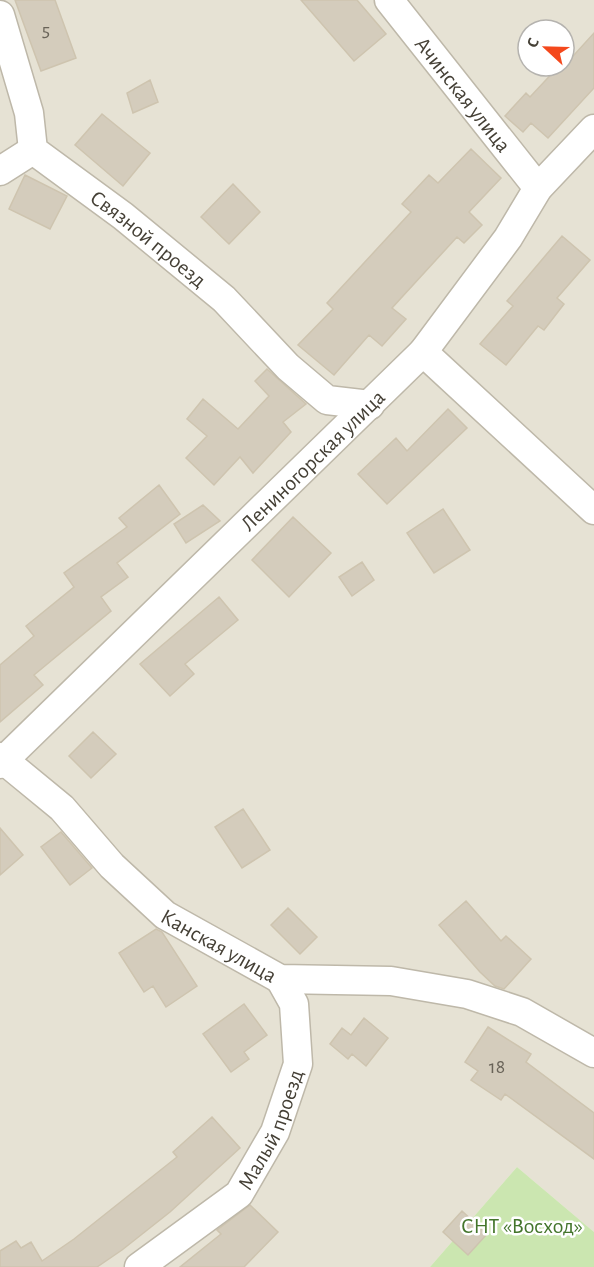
<svg xmlns="http://www.w3.org/2000/svg" width="594" height="1267" viewBox="0 0 594 1267" font-family="'Alegreya Sans',sans-serif">
	<rect width="100%" height="100%" fill="#f3efe6"/>
	<path fill="#e6e2d4" fill-rule="evenodd" d="M0,0h594v1232l-77,-65 -87,100h-430zM528,30h36v36h-36z"/>
	<path fill="#cbe6b0" d="M517,1167l77,65v35h-164z"/>
	<path fill="#d4ccbc" stroke="#cec4af" stroke-width="1.5" d="M15,0h40l21,58 -35,13z
		M301,0h56l29,34 -32,27z
		M594,33v55l-46,50 -17,-15 -8,9 -18,-16 21,-23 4,4 29,-31h5z
		M150,80l8,22 -25,11 -6,-20z
		M102,114l48,39 -27,33 -48,-41z
		M471,149l30,29 -32,34 13,13 -18,18 -7,-6 -65,71 14,11 -24,27 -13,-11 -35,40 -36,-30 35,-36 -6,-6 84,-91 -9,-8 27,-29 9,8z
		M25,175l42,21 -17,33 -41,-20z
		M233,184l27,28 -31,32 -28,-27z
		M562,236l28,24 -33,38 7,6 -20,26 -6,-4 -32,39 -26,-21 33,-38 -6,-5z
		M267,369l39,35 -23,18 8,10 -38,41 -13,-16 -26,28 -28,-27 21,-22 -20,-17 16,-20 35,30 31,-33 -14,-15z
		M448,409l19,19 -80,76 -29,-30 38,-36 11,13z
		M159,485l21,29 -63,49 11,14 -27,20 10,14 -77,64 9,10 -43,37v-57l34,-29 -8,-10 48,-39 -10,-14 63,-46 -8,-9z
		M203,505l17,16 -34,22 -12,-19z
		M443,509l27,41 -36,23 -27,-40z
		M293,517l38,36 -42,44 -37,-37z
		M362,562l12,18 -22,16 -13,-19z
		M219,597l19,23 -53,44 9,10 -24,22 -30,-32z
		M93,732l23,22 -25,24 -22,-22z
		M243,809l27,41 -28,18 -27,-41z
		M0,828l23,27 -23,20z
		M61,832l31,36 -22,17 -29,-38z
		M466,901l35,40 5,-5 25,23 -27,30 -9,-3 -15,-14 -41,-47z
		M288,908l29,29 -17,17 -29,-29z
		M156,929l6,3 35,54 -31,21 -13,-21 -9,6 -25,-39z
		M244,1004l23,31 -23,17 5,7 -18,13 -28,-38z
		M364,1018l24,20 -22,28 -14,-12 -4,5 -18,-15 12,-16 9,7z
		M488,1027l43,27 -5,8 68,51v46l-89,-65 -4,6 -30,-20 7,-9 -13,-9z
		M212,1117l28,31 -70,64 -48,38 -25,17h-97v-16l16,-10 5,7 10,-6 11,19 32,-22 103,-82 -4,-5z
		M250,1205l28,27 -34,35h-64l41,-33 -4,-4z
		M462,1211l25,23 -19,21 -25,-23z"/>
	<g fill="none" stroke-linecap="round" stroke-linejoin="round">
		<defs>
			<g id="minor">
				<path id="s1" d="M389,0l149,188"/>
				<path id="s2" d="M0,15l29,98 4,37 90,66 101,83 64,68 39,33 43,5"/>
				<path d="M0,171l33,-21"/>
				<path d="M423,352l171,158"/>
				<path id="s3" d="M0,757l62,51 50,58 53,49 115,64 111,2 76,13 55,18 72,41"/>
				<path id="s4" d="M0,764l423,-412 85,-114 30,-50 56,-59"/>
				<path id="s5" d="M139,1267l100,-73 36,-62 23,-68 -4,-60 -14,-25"/>
			</g>
		</defs>
		<use href="#minor" stroke="#beb8a9" stroke-width="31"/>
		<use href="#minor" stroke="#fff" stroke-width="28"/>
	</g>
	<g text-anchor="middle" stroke-width="5" stroke-linejoin="round" paint-order="stroke">
		<g font-size="20" fill="#696358">
			<text x="46" y="36">5</text>
			<text x="497" y="1073">18</text>
		</g>
		<g font-size="22" fill="#454036" stroke="#fff">
			<text dy="8" stroke="none"><textPath href="#s1" startOffset="120">Ачинская улица</textPath></text>
			<text dy="8" stroke="none"><textPath href="#s2" startOffset="285">Связной проезд</textPath></text>
			<text dy="8" stroke="none"><textPath href="#s4" startOffset="436">Лениногорская улица</textPath></text>
			<text dy="8" stroke="none"><textPath href="#s3" startOffset="291">Канская улица</textPath></text>
			<text dy="8" stroke="none"><textPath href="#s5" startOffset="196">Малый проезд</textPath></text>
		</g>
		<g font-size="22" fill="#43752b" stroke="#fff">
			<text x="522" y="1233">СНТ «Восход»</text>
		</g>
	</g>
	<g transform="translate(546 48) rotate(292)"><circle r="28" fill="#ffffff" stroke="#b5b3af" stroke-width="1.5"/>
	<path d="M0-4.5L10 22L0 15L-10 22Z" fill="#f4481c"/>
	<text y="-9" font-size="16" font-weight="bold" text-anchor="middle" fill="#454036">С</text>
	</g>
</svg>
